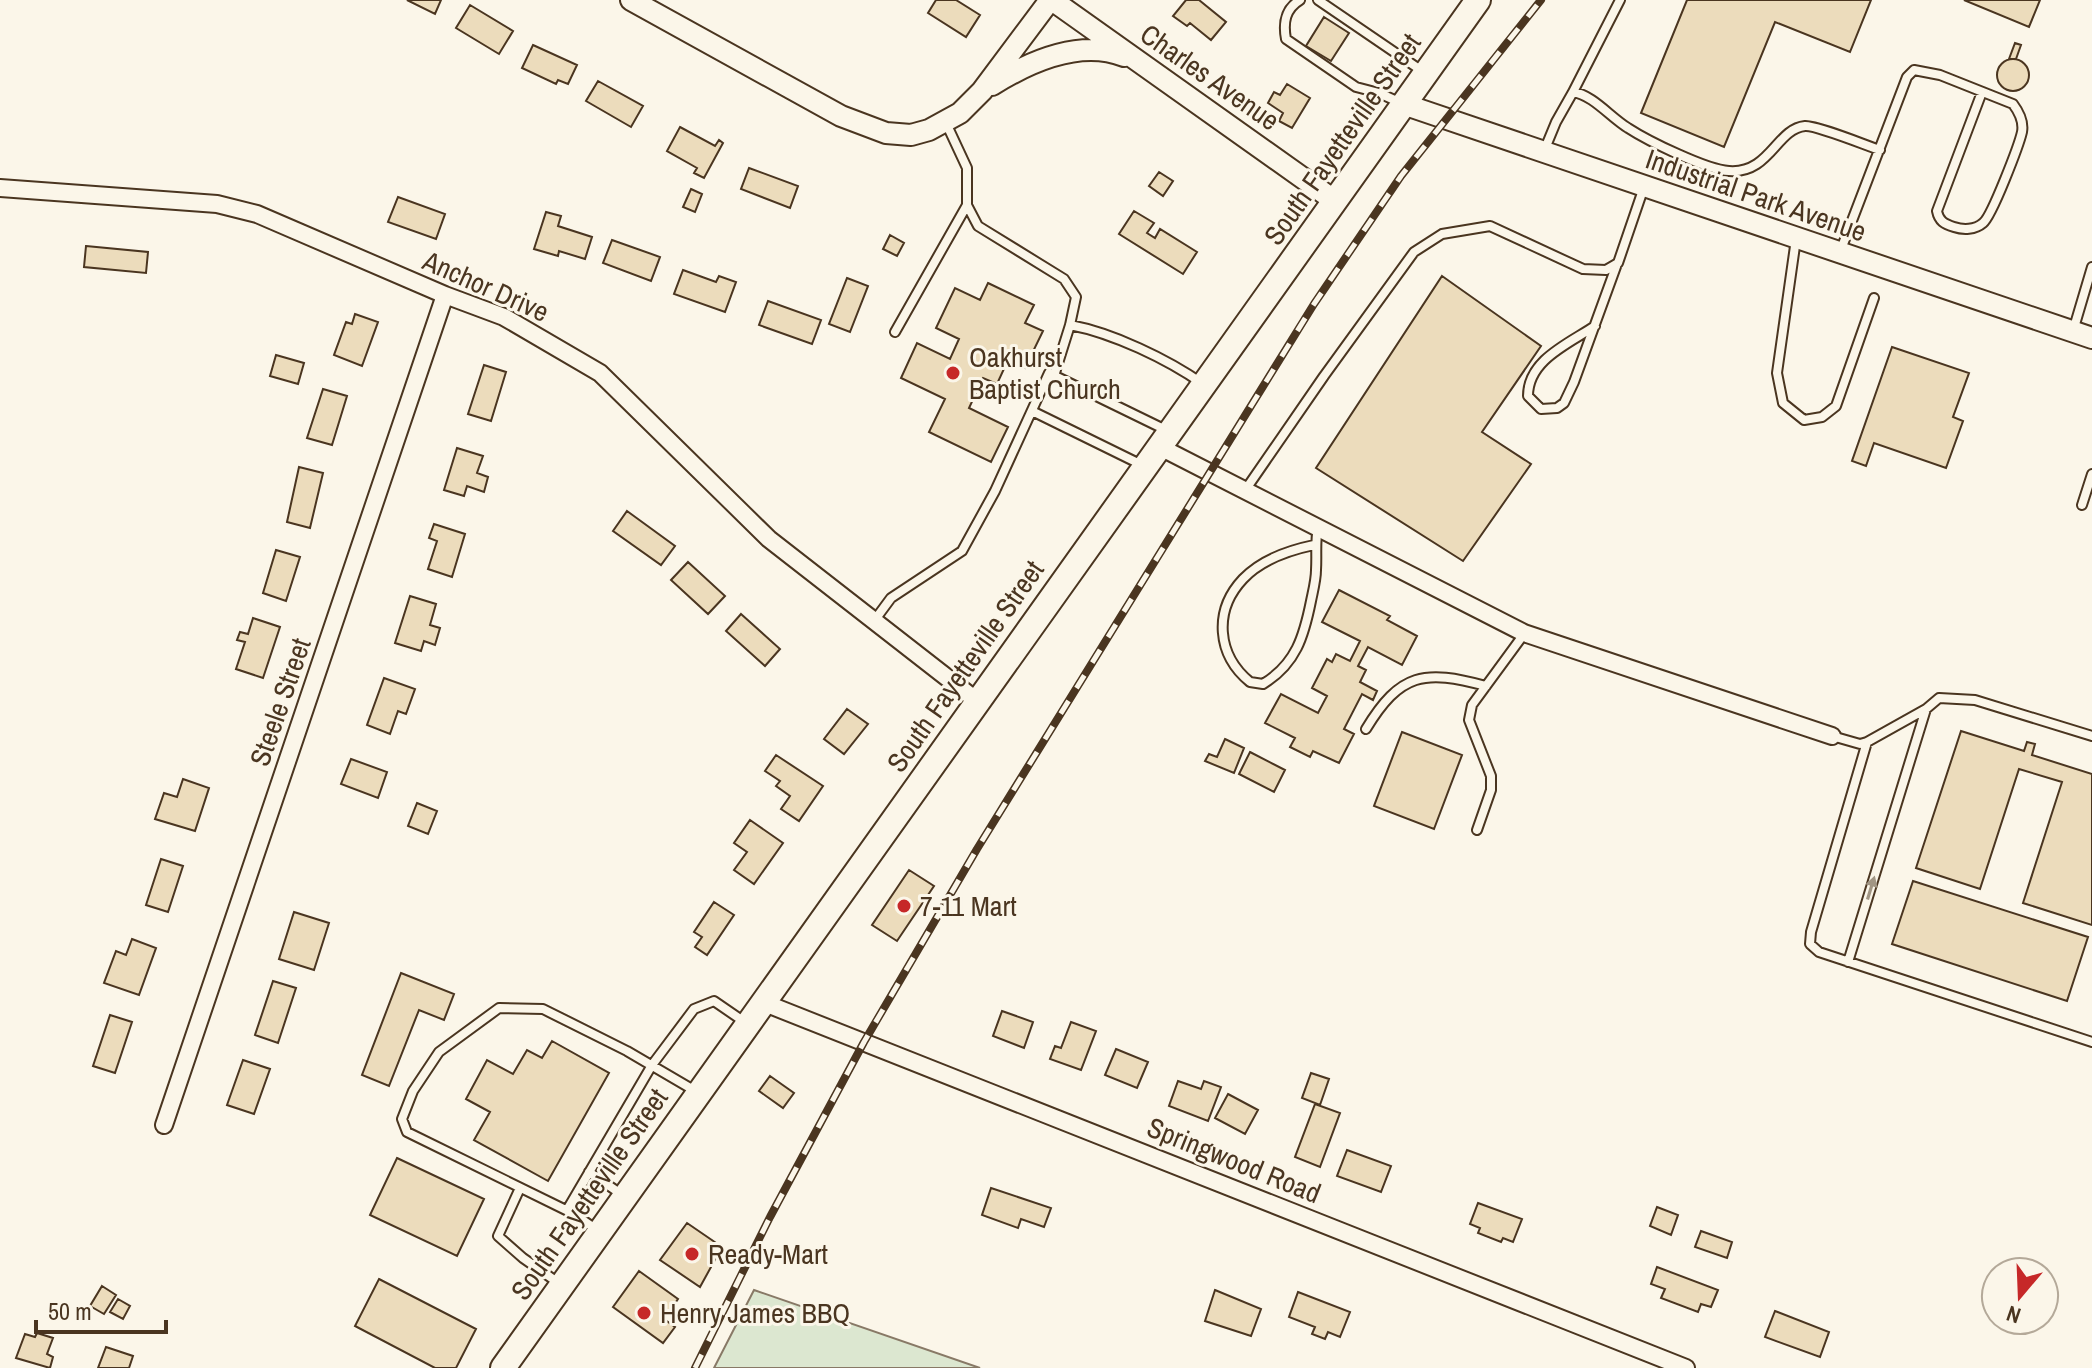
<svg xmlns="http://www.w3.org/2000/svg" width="2092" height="1368" viewBox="0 0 2092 1368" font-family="'Archivo Narrow',sans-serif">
	<rect width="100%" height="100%" fill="#fbf6e9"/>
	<path fill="#dce7d0" stroke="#887966" stroke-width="2" d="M754,1290l226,78h-266z"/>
	<path fill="#ecdcbc" stroke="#4a3520" stroke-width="2" d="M407,0h34l-6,14z
		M936,0h20l24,15 -14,22 -38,-24z
		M1186,0h13l27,22 -15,18 -21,-17 -3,3 -14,-10z
		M1687,0h184l-21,52 -75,-30 -51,125 -83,-34z
		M1964,0h76l-11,27z
		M470,5l43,26 -14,23 -43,-26z
		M1324,17l25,16 -18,28 -25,-15z
		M2015,43l6,2 -5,14h-7z
		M533,45l44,20 -9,19 -10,-4 -2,4 -34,-16z
		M1997 75a16 16 0 1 1 32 0a16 16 0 1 1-32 0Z
		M598,81l45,25 -12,21 -45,-26z
		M1287,84l23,14 -18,30 -13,-7 4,-8 -15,-10 6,-11 6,3z
		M680,127l35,19 4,-6 4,3 -19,35 -10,-5 3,-5 -30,-17z
		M749,168l49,18 -8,22 -49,-19z
		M1159,172l14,9 -10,15 -14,-10z
		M691,189l11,5 -7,18 -12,-5z
		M398,197l47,17 -9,25 -48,-17z
		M1134,211l20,12 -7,10 8,5 5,-9 37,23 -14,22 -64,-40z
		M546,212l15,4 -3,10 34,11 -7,22 -26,-8 -1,5 -24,-7z
		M890,235l14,8 -7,13 -14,-7z
		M612,240l48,17 -9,24 -48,-18z
		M86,246l62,6 -2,21 -62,-6z
		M683,270l33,12 3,-6 17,6 -11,30 -51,-18z
		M1442,276l99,70 -59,86 49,32 -68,97 -147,-93z
		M847,278l21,8 -18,46 -21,-8z
		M988,283l46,22 -9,18 18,8 -18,37 -17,-8 -11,24 -14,-6 -14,30 39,19 -17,35 -62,-30 16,-33 -44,-21 16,-35 33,16 9,-20 -23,-11 19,-40 25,12z
		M768,301l53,19 -9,24 -53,-19z
		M355,314l23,8 -16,44 -28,-11 12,-33 6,2z
		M1892,347l77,26 -16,44 10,4 -17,47 -72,-25 -8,23 -14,-5z
		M276,355l28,8 -6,21 -28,-8z
		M484,365l22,7 -15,49 -23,-7z
		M323,389l24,7 -15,49 -25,-7z
		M457,448l26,8 -6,17 11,4 -4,15 -17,-6 -3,10 -20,-6z
		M299,467l24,6 -13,55 -23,-6z
		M627,511l48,35 -14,19 -48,-34z
		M434,524l31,10 -13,43 -24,-8 9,-28 -8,-3z
		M276,550l24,7 -14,44 -23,-8z
		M688,562l37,34 -17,18 -37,-34z
		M1339,590l51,26 -3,4 30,16 -15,29 -34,-18 -10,19 8,4 -6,12 17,9 -4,9 -11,-6 -18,35 10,5 -15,29 -26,-12 -3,6 -20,-10 5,-9 -30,-15 16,-29 37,19 9,-17 -15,-8 15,-29 5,3 4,-8 14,7 10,-20 -38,-19z
		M410,596l26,8 -6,21 10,3 -5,17 -11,-4 -3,10 -26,-8z
		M741,614l39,35 -15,17 -39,-35z
		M253,618l27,9 -17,51 -27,-9 9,-27 -8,-2 3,-8 8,2z
		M384,678l31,11 -9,25 -8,-3 -8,23 -23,-9z
		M847,709l21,15 -24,30 -20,-15z
		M1961,731l63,20 3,-9 8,2 -3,11 60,19v151l-69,-22 39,-121 -43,-13 -39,120 -64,-21z
		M1402,732l60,23 -28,74 -60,-23z
		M1225,739l19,9 -10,25 -29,-12 4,-7 8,3z
		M1250,752l35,18 -11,22 -35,-18z
		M776,755l47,31 -24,35 -18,-12 9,-13 -14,-10 4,-5 -15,-10z
		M351,759l36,13 -9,26 -37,-14z
		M183,779l26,9 -14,43 -40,-12 9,-26 13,4z
		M417,803l20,8 -9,23 -20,-8z
		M750,820l33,23 -29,41 -20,-14 13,-18 -13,-9z
		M161,859l22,7 -15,46 -22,-7z
		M909,870l25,16 -37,55 -25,-16z
		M1913,881l175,56 -21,64 -175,-57z
		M714,902l20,13 -27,40 -12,-8 7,-10 -8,-5z
		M294,912l35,11 -15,47 -35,-11z
		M132,939l24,9 -17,47 -35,-12 12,-32 10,4z
		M401,973l53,21 -10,26 -25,-10 -30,76 -27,-11z
		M273,981l23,7 -18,55 -23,-8z
		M1002,1011l31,11 -9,26 -31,-12z
		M110,1015l22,7 -17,51 -22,-7z
		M1071,1022l25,9 -15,39 -31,-11 5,-13 6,2z
		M552,1041l57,32 -61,108 -74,-41 16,-28 -24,-13 21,-39 26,14 14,-24 15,8z
		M1116,1049l32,13 -11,26 -32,-13z
		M243,1060l27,9 -16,45 -27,-9z
		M1311,1073l18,6 -9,26 -18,-7z
		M770,1076l24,17 -11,15 -24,-17z
		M1178,1081l23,8 3,-8 17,6 -13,34 -39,-15z
		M1228,1094l30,16 -13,24 -30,-16z
		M1315,1104l25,9 -20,54 -25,-10z
		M1347,1150l44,16 -10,26 -44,-16z
		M397,1158l87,41 -27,57 -87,-41z
		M991,1188l60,20 -7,19 -23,-8 -3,9 -36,-13z
		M1478,1203l44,16 -9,23 -10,-4 -2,4 -23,-9 2,-5 -10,-4z
		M1657,1207l21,8 -7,20 -21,-9z
		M687,1223l35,24 -22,40 -40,-27z
		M1701,1231l31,11 -5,16 -32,-11z
		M1657,1267l61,23 -7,17 -10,-3 -3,8 -37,-14 4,-9 -14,-5z
		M639,1271l39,28 -14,20 11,8 -12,16 -50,-36z
		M379,1279l97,50 -20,39h-21l-80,-42z
		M102,1286l14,9 -12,19 -14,-8z
		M1215,1290l46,19 -10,27 -46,-15z
		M1298,1292l52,20 -10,25 -12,-5 -3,7 -13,-5 3,-7 -26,-10z
		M118,1299l12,7 -7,13 -13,-7z
		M1775,1311l54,21 -9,25 -55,-20z
		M37,1333l16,5 -6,16 6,3 -3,11 -34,-10 9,-24 10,3z
		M106,1347l27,9 -4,12h-31z"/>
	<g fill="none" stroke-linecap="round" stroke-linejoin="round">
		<defs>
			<path id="service" d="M1300,0c-15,9 -17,23 -14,39l70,48 23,6 22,10
				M1318,0l107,73
				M1573,92l47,-92
				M946,123l21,45v37l11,21 86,53 12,18 -6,28 -16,51
				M1544,151l12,-29 17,-30c20,3 37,25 55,36 20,13 79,42 101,43 41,3 47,-42 76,-45 11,-1 60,19 75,24
				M1796,239l-19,134 6,30 21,17 18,-3 14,-11 38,-108
				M1840,252l67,-175 7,-7 26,5 73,29c6,8 11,17 9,28 -3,13 -30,84 -39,91 -8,7 -20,7 -29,4 -10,-3 -15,-6 -17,-16l45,-119
				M1070,325c43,8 97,34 133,59
				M1595,326c-27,18 -67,34 -67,70l13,13 16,-1 7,-5 10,-21 43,-118
				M2073,331l19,-64
				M895,332l72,-127
				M1032,411l110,54
				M1246,489l78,-113 90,-124 28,-18 48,-8 93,43 23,1 12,-7 26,-76
				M2082,505l10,-31
				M1314,545c-24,5 -53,15 -71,34 -30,32 -26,76 7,103l13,2c33,-20 41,-48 48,-83 2,-10 5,-21 5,-31 1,-16 -1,-28 2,-43
				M874,621l17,-23 71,-47 33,-60 54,-118 119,58
				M1366,729c34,-56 58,-60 120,-43
				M1832,736l28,8 7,-2 59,-33 13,-11 36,2 117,36
				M1867,742l-56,190 -1,12 9,8 273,90
				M1477,830l14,-40v-14l-22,-56 3,-15 52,-71
				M1848,962l78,-253
				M589,1172l32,22
				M520,1188l-22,48 25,22 37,26
				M567,1210l85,-145 42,-56 20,-8 32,22
				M597,1230l-23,-16 -167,-82 -5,-13 11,-28 26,-39 60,-44 44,1 84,42 70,41"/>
			<path id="minor" d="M0,188l217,16 40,10 188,81 59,22 96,56 169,166 208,162
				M1158,446l366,187 308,103
				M762,1002l924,366
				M164,1125l281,-830"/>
			<path id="tertiary" d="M631,0l210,116 45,17 25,2 18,-5 31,-17 22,-22 68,-91
				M1052,0l283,201
				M992,85c37,-23 88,-46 132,-29
				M1403,104l689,234"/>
			<path id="primary" d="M503,1368l975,-1368"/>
		</defs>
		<use href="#service" stroke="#4a3520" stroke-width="12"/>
		<use href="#minor" stroke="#4a3520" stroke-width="20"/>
		<use href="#tertiary" stroke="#4a3520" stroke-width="24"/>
		<use href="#primary" stroke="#4a3520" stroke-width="28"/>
		<use href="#service" stroke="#fbf6e9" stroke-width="8"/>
		<use href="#minor" stroke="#fbf6e9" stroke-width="16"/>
		<use href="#tertiary" stroke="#fbf6e9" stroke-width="20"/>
		<use href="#primary" stroke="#fbf6e9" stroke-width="24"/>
		<defs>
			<path id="rail" d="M695,1368l75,-151 94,-175 113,-193 337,-545 87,-128 140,-176"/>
		</defs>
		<use href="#rail" stroke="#4a3520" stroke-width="8"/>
		<use href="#rail" stroke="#fbf6e9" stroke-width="5" stroke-dasharray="15" stroke-linecap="butt"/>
	</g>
	<defs><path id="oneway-solid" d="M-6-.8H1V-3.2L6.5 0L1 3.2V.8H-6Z" transform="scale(2)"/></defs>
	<use fill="#a29684" href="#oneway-solid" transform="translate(1871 888) rotate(-73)"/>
	<g fill="#c62828" stroke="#fbf6e9" stroke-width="3">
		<circle cx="953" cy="373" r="8"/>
		<circle cx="904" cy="906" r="8"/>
		<circle cx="692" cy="1254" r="8"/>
		<circle cx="644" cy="1313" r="8"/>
	</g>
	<g text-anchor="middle" stroke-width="6" stroke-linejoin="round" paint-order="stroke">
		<g font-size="28" fill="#4a3520" stroke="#fbf6e9">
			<text transform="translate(1210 77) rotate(35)" y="10">Charles Avenue</text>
			<text transform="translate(1342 139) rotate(-55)" y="10">South Fayetteville Street</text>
			<text transform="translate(1756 195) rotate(19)" y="10">Industrial Park Avenue</text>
			<text transform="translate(486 286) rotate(24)" y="10">Anchor Drive</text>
			<text transform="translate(965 666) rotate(-55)" y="10">South Fayetteville Street</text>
			<text transform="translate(280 702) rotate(-71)" y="10">Steele Street</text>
			<text transform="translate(1234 1160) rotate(22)" y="10">Springwood Road</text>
			<text transform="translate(589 1194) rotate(-55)" y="10">South Fayetteville Street</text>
		</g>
		<g font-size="28" fill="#4a3520" stroke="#fbf6e9" text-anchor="start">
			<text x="969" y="367">Oakhurst<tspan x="969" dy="32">Baptist Church</tspan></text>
			<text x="920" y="916">7-11 Mart</text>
			<text x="708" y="1264">Ready-Mart</text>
			<text x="660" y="1323">Henry James BBQ</text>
		</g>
	</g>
	<g transform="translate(2020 1296) rotate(199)"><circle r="38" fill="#fbf6e9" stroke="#b4a999" stroke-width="2"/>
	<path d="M0-6L14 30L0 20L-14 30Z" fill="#c62828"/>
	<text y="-12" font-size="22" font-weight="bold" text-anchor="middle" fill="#4a3520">N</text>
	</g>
	<path d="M36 1320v12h130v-12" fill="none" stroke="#4a3520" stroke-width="4"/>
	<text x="48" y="1320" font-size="24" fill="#4a3520" stroke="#fbf6e9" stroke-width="6" paint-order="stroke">50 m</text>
</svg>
